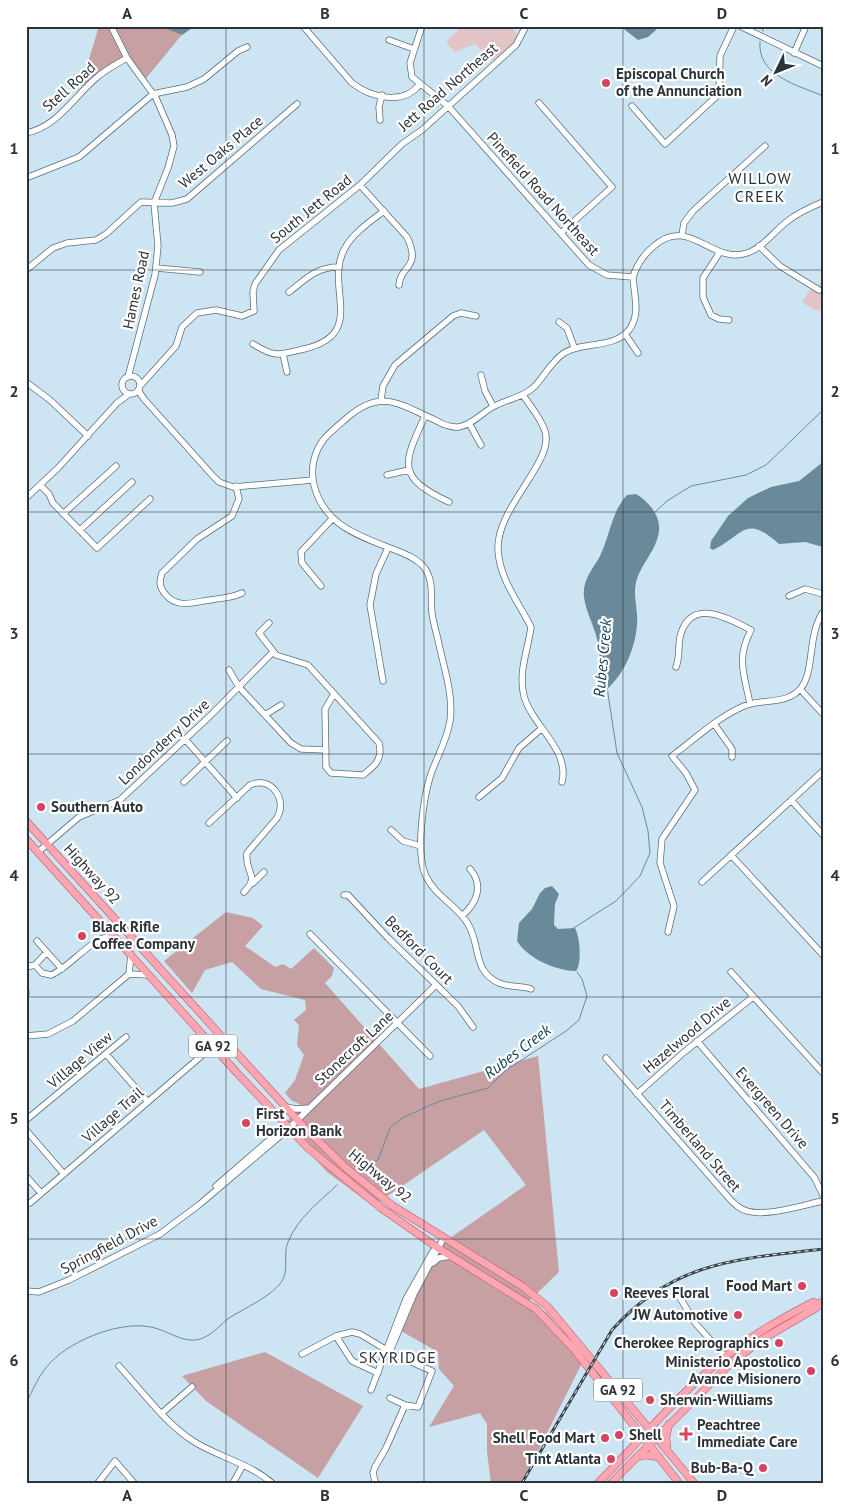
<svg xmlns="http://www.w3.org/2000/svg" width="849" height="1509" viewBox="0 0 849 1509" font-family="'PT Sans',sans-serif">
	<rect width="100%" height="100%" fill="#cde4f2"/>
	<path fill="#e2c4c6" d="M462,26h48l9,10 -6,9 -21,16 -17,-17 -20,8 -9,-10z
		M823,279v31h-9l-12,-8 9,-14 5,2z"/>
	<path fill="#c6a0a2" d="M99,26h90l-46,56 -17,-24 -45,28z
		M226,912l27,6 10,8 -18,20 30,21 8,-3 8,5 23,-21 20,20 -2,8 -7,7 94,106 119,-33 21,216 -31,30 18,10 38,47 -62,124h-31l-4,-31v-28l-7,-11 -51,14 25,-41 -15,-17 -1,-17 -44,-25 43,-80 89,-62 -42,-55 -111,76 -46,-34 -43,-48 19,-18 -12,-6 -6,-7 10,-13 9,-25 -7,-10 2,-20 -5,-5 12,-10 -1,-10 -44,-11 -29,-27 -27,8 -13,23 -28,-32z
		M265,1352l98,54 -45,72 -112,-77 -24,-25z"/>
	<path fill="#6a8a9c" d="M167,26h28l-13,9 -17,-7z
		M620,26h36v4l-8,7 -10,3z
		M823,462v85l-18,-5 -26,2c-34,-31 -36,-8 -66,6l-3,-2 1,-7 17,-25 20,-18 23,-11 28,-6z
		M636,494c12,7 25,22 23,37 -2,18 -17,32 -22,48 -4,12 -1,23 0,35 2,26 -11,59 -31,76 -8,-12 -5,-27 -7,-41 -2,-19 -13,-35 -15,-52 -2,-16 8,-27 15,-39 11,-21 12,-46 28,-63z
		M552,886l7,8 -4,10 -1,21 4,4 17,-1c5,9 7,36 1,43 -19,0 -48,-12 -59,-30l2,-18 13,-14 8,-16 5,-5z"/>
	<g fill="none" stroke-linecap="round" stroke-linejoin="round">
		<path stroke="#6a8a9c" stroke-width="1" d="M761,26l2,5
			M760,42c-3,34 38,43 63,54
			M654,513l13,-12 24,-15 55,-11 20,-10 57,-55
			M572,929l44,-28 24,-25 10,-23 -2,-22 -6,-24 -25,-54 -10,-66
			M356,1166l22,-6 12,-32 12,-10 38,-17 48,-13 17,-17 61,-40 13,-11 8,-24 -5,-17 -5,-7
			M26,1404c7,-15 14,-31 25,-42 22,-23 73,-43 104,-34 17,5 33,18 50,9 9,-4 16,-13 24,-19 16,-10 37,-19 50,-33 12,-13 3,-28 9,-43 9,-23 31,-40 49,-57"/>
		<defs>
			<path id="minor" d="M111,26l16,32 29,40 16,37 2,11 -6,22 -14,35 4,43 -3,29 -27,102
				M303,26l49,57c18,14 51,23 67,2
				M422,26l-12,37 2,14 36,29 141,159 18,10 26,2
				M740,26l83,40
				M389,40l25,9
				M794,53l12,-27
				M539,103l73,84 -51,46
				M632,106l33,38 54,-50 1,-38 14,-30
				M380,120l-1,-13 3,-12
				M26,133c31,-6 47,-35 69,-54 10,-9 21,-15 32,-21
				M26,178l53,-21 74,-63 34,-7 17,-8 34,-28 9,-4
				M360,185l47,52c15,32 -7,28 -8,48
				M682,235l2,-12 9,-12 72,-65
				M759,246l21,20 39,24
				M720,252l-17,26v19l8,18 8,4 10,1
				M156,268l44,4
				M26,270l27,-22 14,-5 29,-3 10,-6 35,-32 31,1 15,-4 110,-95
				M289,292c17,-13 27,-25 50,-25
				M559,322l8,6 7,19
				M625,334l13,19
				M253,344c23,14 25,11 51,5 65,-15 19,-63 41,-101 8,-15 26,-27 39,-37
				M283,354l4,18
				M481,375l4,16 8,15
				M122 385a9 9 0 1 1 18 0a9 9 0 1 1-18 0Z
				M26,382l24,18 38,36
				M140,386l36,-40 6,-19 15,-14 19,-3 26,6 12,-5 -1,-19 2,-8 24,-34 81,-65 42,-41 20,-14 94,-85 10,-19
				M138,390l6,9 69,77 6,6 14,5 80,-7
				M523,395c7,11 18,23 22,36 10,31 -49,76 -47,119 2,30 20,51 33,77 -3,23 -13,45 -7,69 8,30 46,53 38,86
				M381,400l2,-14 12,-21 58,-49 8,-3 15,3
				M425,416c-22,48 -29,61 24,86
				M469,423l12,22
				M387,475l22,-5
				M40,485l9,9 4,9 44,45 53,-49
				M236,486l3,13 -7,17 -35,23 -35,34c-3,9 -3,14 4,22 12,14 28,7 44,5 11,-2 22,-2 32,-7
				M26,498l32,-30 59,-65 12,-9
				M63,514l53,-48
				M80,530l52,-48
				M321,586l-19,-23 -1,-11 31,-33
				M789,596l16,-7 18,5
				M269,623l-10,10 17,22 32,10 71,78c4,16 -4,23 -16,32l-32,-2 -5,-6 -1,-58 9,-15
				M676,667c4,-10 2,-19 4,-30 10,-41 48,-19 71,-7 -15,29 -7,43 -1,74
				M229,670l10,17 52,56 10,6 25,1
				M383,681l-13,-76 6,-31 12,-26
				M800,689l23,25
				M265,715l16,-10
				M715,725l17,24v8
				M185,739l52,59
				M184,782l43,-41
				M479,797l23,-19 17,-30 22,-19
				M791,800l32,35
				M209,823l41,-38c21,-10 38,15 27,33l-30,35c-3,20 14,22 -3,39
				M391,830l12,11 18,5
				M38,852l41,-35 41,-17 91,-85 62,-63
				M731,855l92,100
				M702,882l121,-111
				M253,883l11,-11
				M344,895h4l40,43 70,68 15,21
				M462,916c15,-13 22,-31 8,-47
				M668,932l6,-26 -14,-43 2,-24 33,-49 -9,-17 -14,-17c23,-17 46,-39 72,-50 19,-8 42,0 57,-18 14,-18 6,-52 22,-76
				M310,934l120,122
				M37,941l25,28
				M35,965l12,-13
				M26,967l9,-2 7,8 9,2c19,-7 45,-43 63,-38
				M731,972l92,101
				M129,974l20,1
				M129,974l2,-20
				M531,989c-10,-4 -21,-1 -32,-6 -27,-12 -18,-38 -31,-59 -11,-19 -34,-28 -43,-50 -9,-22 -2,-74 5,-97 6,-19 17,-36 20,-56 4,-26 -7,-56 -12,-81 -2,-9 -5,-18 -6,-27 -2,-16 3,-33 -9,-47 -7,-8 -18,-12 -28,-16 -35,-14 -71,-24 -81,-65 -4,-16 0,-33 10,-46 7,-8 16,-15 24,-22 33,-28 51,-13 85,2 8,4 16,9 26,8 12,-2 22,-13 32,-19 15,-9 32,-10 44,-22 10,-11 16,-24 29,-33 19,-12 50,-4 65,-23 12,-16 5,-34 4,-53 4,-13 10,-22 21,-31 35,-31 58,19 93,7 16,-5 28,-23 42,-33 10,-8 22,-13 34,-18
				M26,992v2
				M26,1036l22,-2 25,-13 56,-47
				M697,1041l117,136 9,18
				M106,1054l42,48
				M606,1058l122,139c5,6 11,12 19,14 19,6 56,-6 76,-10
				M637,1094l46,-41 70,-56
				M286,1107l10,2 13,-1
				M26,1120l100,-83
				M26,1130l38,44
				M26,1176l15,17
				M216,1186l67,-58 5,-1
				M30,1203l183,-157
				M433,1263l6,-5 12,-2
				M26,1291l13,1 30,-12 91,-46 40,-30 86,-73 150,-146
				M677,1293l19,31 35,39
				M336,1336l16,25 26,12
				M387,1351l4,-2 23,-55 29,-55
				M302,1354l34,-18 16,-4 8,2 35,21 37,16 -14,36 -13,-2 -15,-7
				M119,1366c23,25 45,56 74,75 25,16 56,22 79,42
				M371,1390l35,-91 27,-48 5,-3
				M162,1413l30,-26
				M375,1481l-2,-8 2,-6 11,-19 19,-43
				M98,1483l17,-22 19,22
				M233,1483l10,-18"/>
			<path id="major" d="M26,821l276,304 44,43 47,38 129,80 26,21 146,176
				M26,839l212,235 70,74 73,60 57,40 98,61 37,39 106,135
				M667,1448l-1,-11 3,-13
				M637,1457l8,-2 14,2
				M598,1483c45,-45 86,-96 137,-134 24,-18 51,-33 78,-47l5,2
				M611,1483l120,-120 30,-23 55,-32 7,-7"/>
		</defs>
		<use href="#minor" stroke="#5a6f7b" stroke-width="7"/>
		<use href="#major" stroke="#b35766" stroke-width="8"/>
		<use href="#minor" stroke="#fff" stroke-width="5.5"/>
		<use href="#major" stroke="#fda6b2" stroke-width="7"/>
		<defs>
			<path id="rail" d="M522,1483l90,-153c61,-69 126,-71 211,-81"/>
		</defs>
		<use href="#rail" stroke="#3c464d" stroke-width="3"/>
		<use href="#rail" stroke="#fff" stroke-width="1" stroke-dasharray="4" stroke-linecap="butt"/>
	</g>
	<path fill="none" stroke="#2b3339" stroke-width="1" stroke-opacity="0.55" d="M226,26v1457M424,26v1457M623,26v1457M26,270h797M26,512h797M26,754h797M26,997h797M26,1239h797"/>
	<g fill="#d5445e" stroke="#fff" stroke-width="2">
		<circle cx="606" cy="83" r="5"/>
		<circle cx="41" cy="807" r="5"/>
		<circle cx="82" cy="936" r="5"/>
		<circle cx="246" cy="1123" r="5"/>
		<circle cx="802" cy="1286" r="5"/>
		<circle cx="614" cy="1293" r="5"/>
		<circle cx="738" cy="1315" r="5"/>
		<circle cx="779" cy="1343" r="5"/>
		<circle cx="811" cy="1371" r="5"/>
		<circle cx="650" cy="1400" r="5"/>
		<path d="M683.5 1426.5h5v5h5v5h-5v5h-5v-5h-5v-5h5z"/>
		<circle cx="619" cy="1435" r="5"/>
		<circle cx="605" cy="1438" r="5"/>
		<circle cx="611" cy="1459" r="5"/>
		<circle cx="763" cy="1468" r="5"/>
	</g>
	<g text-anchor="middle" stroke-width="4.5" stroke-linejoin="round" paint-order="stroke">
		<g fill="#fff" stroke="#6b7074" stroke-width="1">
			<rect x="189" y="1034.5" width="48" height="23" rx="4"/>
			<rect x="594" y="1378.5" width="48" height="23" rx="4"/>
		</g>
		<g font-size="14" font-weight="bold" fill="#2b3339">
			<text x="213" y="1051">GA 92</text>
			<text x="618" y="1395">GA 92</text>
		</g>
		<g font-size="15" font-weight="bold" fill="#2b3339" stroke="#fff" text-anchor="start">
			<text x="616" y="79">Episcopal Church<tspan x="616" dy="17">of the Annunciation</tspan></text>
			<text x="51" y="812">Southern Auto</text>
			<text x="92" y="932">Black Rifle<tspan x="92" dy="17">Coffee Company</tspan></text>
			<text x="256" y="1119">First<tspan x="256" dy="17">Horizon Bank</tspan></text>
			<text x="792" y="1291" text-anchor="end">Food Mart</text>
			<text x="624" y="1298">Reeves Floral</text>
			<text x="728" y="1320" text-anchor="end">JW Automotive</text>
			<text x="769" y="1348" text-anchor="end">Cherokee Reprographics</text>
			<text x="801" y="1367" text-anchor="end">Ministerio Apostolico<tspan x="801" dy="17">Avance Misionero</tspan></text>
			<text x="660" y="1405">Sherwin-Williams</text>
			<text x="697" y="1430">Peachtree<tspan x="697" dy="17">Immediate Care</tspan></text>
			<text x="629" y="1440">Shell</text>
			<text x="595" y="1443" text-anchor="end">Shell Food Mart</text>
			<text x="601" y="1464" text-anchor="end">Tint Atlanta</text>
			<text x="753" y="1473" text-anchor="end">Bub-Ba-Q</text>
		</g>
		<g font-size="15" fill="#2b3339" stroke="#fff">
			<text transform="translate(69 87) rotate(-42)" y="5">Stell Road</text>
			<text transform="translate(448 87) rotate(-41)" y="5">Jett Road Northeast</text>
			<text transform="translate(221 152) rotate(-40)" y="5">West Oaks Place</text>
			<text transform="translate(543 194) rotate(48)" y="5">Pinefield Road Northeast</text>
			<text transform="translate(311 209) rotate(-39)" y="5">South Jett Road</text>
			<text transform="translate(136 290) rotate(-78)" y="5">Hames Road</text>
			<text transform="translate(164 742) rotate(-43)" y="5">Londonderry Drive</text>
			<text transform="translate(92 874) rotate(48)" y="5">Highway 92</text>
			<text transform="translate(419 950) rotate(45)" y="5">Bedford Court</text>
			<text transform="translate(687 1035) rotate(-40)" y="5">Hazelwood Drive</text>
			<text transform="translate(354 1048) rotate(-43)" y="5">Stonecroft Lane</text>
			<text transform="translate(80 1060) rotate(-40)" y="5">Village View</text>
			<text transform="translate(772 1108) rotate(49)" y="5">Evergreen Drive</text>
			<text transform="translate(113 1115) rotate(-41)" y="5">Village Trail</text>
			<text transform="translate(700 1146) rotate(49)" y="5">Timberland Street</text>
			<text transform="translate(380 1176) rotate(39)" y="5">Highway 92</text>
			<text transform="translate(109 1245) rotate(-28)" y="5">Springfield Drive</text>
		</g>
		<g font-size="16" letter-spacing="1" fill="#2b3339" stroke="#fff">
			<text x="760" y="184">WILLOW<tspan x="760" dy="18">CREEK</tspan></text>
			<text x="398" y="1363">SKYRIDGE</text>
		</g>
		<g font-size="16" font-style="italic" fill="#103e53" stroke="#fff">
			<text transform="translate(602 658) rotate(-85)" y="6">Rubes Creek</text>
			<text transform="translate(517 1051) rotate(-37)" y="6">Rubes Creek</text>
		</g>
	</g>
	<rect width="849" height="1509" fill="none" stroke="#ffffff" stroke-width="55"/>
	<g transform="translate(776 72) rotate(227)" stroke="#ffffff" stroke-width="4" paint-order="stroke">
	<path d="M0-4L9 19L0 12L-9 19Z" fill="#2b3339"/>
	<text y="-8" font-size="14" font-weight="bold" text-anchor="middle" fill="#2b3339">N</text>
	</g>
	<rect x="28" y="28" width="794" height="1454" fill="none" stroke="#2b3339" stroke-width="2"/>
	<g font-size="16" text-anchor="middle" font-weight="bold" fill="#2b3339">
		<text x="127" y="19">A</text>
		<text x="325" y="19">B</text>
		<text x="524" y="19">C</text>
		<text x="722" y="19">D</text>
		<text x="14" y="154">1</text>
		<text x="835" y="154">1</text>
		<text x="14" y="397">2</text>
		<text x="835" y="397">2</text>
		<text x="14" y="639">3</text>
		<text x="835" y="639">3</text>
		<text x="14" y="881">4</text>
		<text x="835" y="881">4</text>
		<text x="14" y="1124">5</text>
		<text x="835" y="1124">5</text>
		<text x="14" y="1366">6</text>
		<text x="835" y="1366">6</text>
		<text x="127" y="1501">A</text>
		<text x="325" y="1501">B</text>
		<text x="524" y="1501">C</text>
		<text x="722" y="1501">D</text>
	</g>
</svg>
